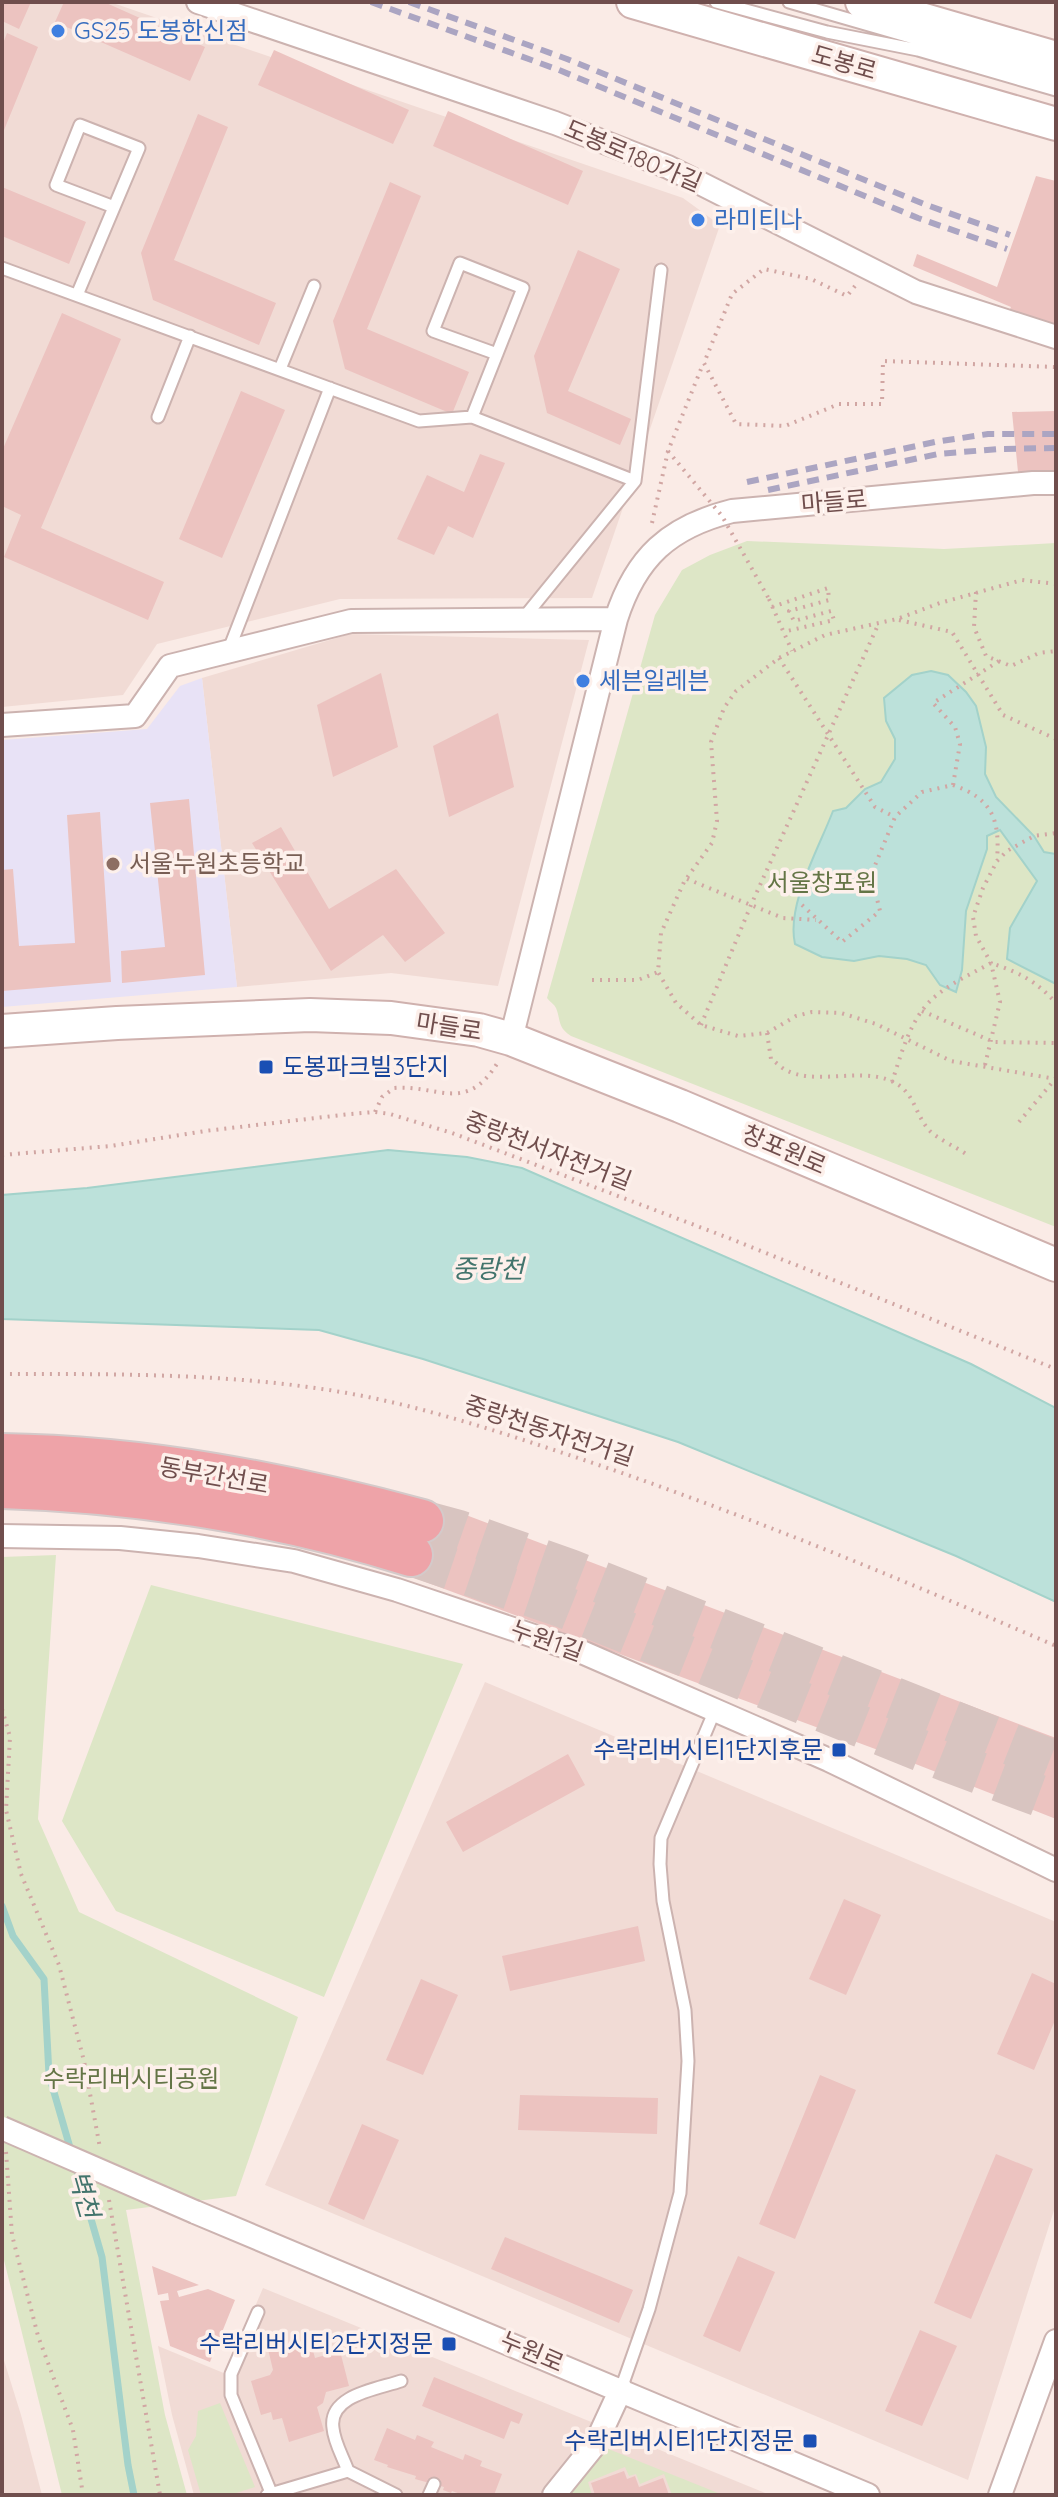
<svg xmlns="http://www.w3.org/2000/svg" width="1058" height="2497" viewBox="0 0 1058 2497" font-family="Quicksand,'Noto Sans KR',sans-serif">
	<rect width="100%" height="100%" fill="#faebe6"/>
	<path fill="#f1dbd5" d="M2,2h108l573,196 37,27 -128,373 -252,1 -183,45 -34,51 -121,12z
		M350,634l239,6 -91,346 -107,-13 -154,14 -35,-309z
		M485,1682l571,240v282l-88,276 -703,-295z
		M263,2288l507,207h-576l-22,-80 -14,-69 68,28z
		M2,2354l19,61 21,80h-40z"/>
	<path fill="#e8e2f6" d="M202,678l35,309 -235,20v-267l145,-11 33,-43z"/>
	<path fill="#dde6c6" d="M747,541l197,8 112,-6v684l-485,-191c-14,-9 -10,-16 -15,-28 -2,-4 -6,-6 -9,-10l108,-383 27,-45 28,-15z
		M56,1555l-18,264 41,93 219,105 -62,179 -110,14 39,205 22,80h-125l-60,-243v-695z
		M151,1585l312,79 -139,333 -208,-86 -54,-90z
		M220,2403l35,84 -25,8h-29l-13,-45 8,-14 2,-25z
		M606,2448l117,47h-51l-8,-21 -24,10 -4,-10 -7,2 -4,-9 -37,15 4,13h-24z"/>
	<path fill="#bce1da" stroke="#a3d2ca" stroke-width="2" d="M931,671l17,4 18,17 10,14 10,41 -1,27 11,23 38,39 10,16 12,2v130l-49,-25 3,-31 27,-47 -37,-51 -13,6v13l-21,62 -4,59 -6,22 -16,-7 -14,-20 -19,-6 -28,-3 -25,5 -32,-4 -27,-13c-9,-39 24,-96 38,-133l13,-3 19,-19 16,-7 14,-23v-20l-9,-18 -2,-23 28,-23z
		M388,1150l79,7 55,11 449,196 85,44v194l-100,-46 -278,-114 -255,-83 -104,-29 -317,-11v-124l85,-7z"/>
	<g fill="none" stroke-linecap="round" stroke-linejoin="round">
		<path stroke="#a3d2ca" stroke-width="7" d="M2,1906l11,30 31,43 5,96 22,76
			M76,2167l26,90 26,208 6,30"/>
	</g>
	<path fill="#ecc3c0" d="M2,2h29l-12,27 -17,-8z
		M64,2h40l101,45 -15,34 -135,-59z
		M7,33l31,14 -36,88v-89z
		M274,50l135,60 -16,34 -135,-59z
		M448,111l135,60 -15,34 -135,-59z
		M198,114l30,13 -54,133 102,43 -17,42 -106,-45 -12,-47z
		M1036,176l20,5v146l-48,-14 3,-6 -98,-41 4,-12 80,33z
		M390,182l31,14 -54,133 102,43 -17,42 -107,-45 -12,-48z
		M2,187l84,35 -17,42 -67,-28z
		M578,250l42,19 -52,122 63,28 -11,26 -73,-32 -13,-57z
		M62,313l59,26 -80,189 123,54 -16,38 -144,-63 17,-42 -19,-9v-55z
		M241,391l44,19 -63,148 -43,-19z
		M1056,411v60l-38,1 -6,-60z
		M480,454l25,9 -32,75 -25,-12 -14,29 -37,-16 30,-64 37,17z
		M381,673l17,74 -65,30 -16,-72z
		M498,713l16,74 -65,30 -16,-71z
		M189,799l16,176 -83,8 -1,-32 44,-4 -15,-144z
		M100,812l11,170 -109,9v-121l11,-1 6,77 56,-3 -8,-128z
		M281,827l48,82 67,-40 49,64 -40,29 -22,-27 -52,36 -79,-128z
		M429,1501l627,237v81l-143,-56 -509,-189z
		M568,1754l17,31 -122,67 -17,-30z
		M844,1899l37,16 -35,80 -37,-16z
		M638,1926l7,35 -135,30 -8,-35z
		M1032,1973l24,11v34l-22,52 -37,-16z
		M421,1979l37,16 -35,80 -37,-15z
		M820,2075l36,15 -61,149 -36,-15z
		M520,2095l138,3 -1,36 -139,-4z
		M362,2124l37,16 -35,80 -36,-16z
		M996,2154l37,15 -62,150 -37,-16z
		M505,2237l128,53 -14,33 -128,-54z
		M738,2256l37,16 -35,80 -37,-16z
		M152,2266l47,19 -22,6 2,6 29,-8 27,11 -25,62 -40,-16 -10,-45 9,-1 -1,-7 -10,2z
		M920,2330l37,16 -35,80 -37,-15z
		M302,2340l2,9 8,-2 3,11 25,-7 9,35 -23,6 -3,11 -6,4 7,24 -35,11 -7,-24 -9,2 -2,-8 -10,3 -10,-34 19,-6 3,-5 -5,-21z
		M434,2377l89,37 -4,10 -8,-3 -7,18 -82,-33z
		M387,2428l28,12 2,-5 17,7 -3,5 32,13 2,-6 17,7 -2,5 22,8 -8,21h-31l-11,-4 -1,2 -8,-3 1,-3 -29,-8 1,-3 -29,-9 1,-2 -14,-5z
		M624,2471l3,8 8,-3 4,11 24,-9 6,17h-74l-4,-12z"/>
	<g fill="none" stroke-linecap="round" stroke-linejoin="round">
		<path stroke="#d8c4c0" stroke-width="42" stroke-dasharray="42 21" stroke-linecap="butt" d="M422,1521l37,10 111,39 486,192
			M411,1555l150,51 386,155 109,41"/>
		<defs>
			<path id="lane" d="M716,2l111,30 91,18 138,40
				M789,2l267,77
				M2,268l417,153 53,-4 163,64
				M77,295l62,-147 -59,-23 -24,60 58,22
				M280,369l34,-83
				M158,417l32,-81
				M472,417l51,-129 -63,-25 -27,68 64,23
				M522,620l113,-139 26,-211
				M228,652l102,-264
				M258,2312l-27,62v21l41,100
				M621,2389l28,-80 31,-116 8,-132 -3,-51 -22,-109 -3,-37 1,-26 54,-128
				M348,2471c-5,-14 -14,-29 -15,-43 -5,-33 45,-39 68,-47
				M267,2495l81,-24 48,24
				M429,2495l5,-11"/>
			<path id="street" d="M198,2l357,121 113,44 248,125 140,45
				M2,725l133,-9 35,-50 181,-45 265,-2
				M511,1039l105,-420c20,-62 53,-92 116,-108l301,-28h23
				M2,1536l118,2 78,8 96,15 103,29 187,63 245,107 227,110
				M195,2212l673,283
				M554,2495l42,-52 25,-54
				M1000,2495l56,-154"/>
			<path id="secondary" d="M633,2l423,122
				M862,2l194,56
				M2,1031l115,-8 193,-8 81,3 88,12 32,9 169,67 376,159"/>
			<path id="highway" d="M2,1455c143,2 283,29 420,66
				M2,1487c135,4 280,27 409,68"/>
		</defs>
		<use href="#lane" stroke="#ccb3b0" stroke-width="15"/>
		<use href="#street" stroke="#ccb3b0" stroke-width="26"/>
		<use href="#secondary" stroke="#cfb1ae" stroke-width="36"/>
		<use href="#highway" stroke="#d4caca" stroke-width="46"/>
		<path stroke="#d1a6a3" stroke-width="4" stroke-dasharray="2 6" stroke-linecap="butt" d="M855,286l-8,10 -36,-17 -47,-10 -32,25 -28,69 32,61 49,2 54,-22h43l1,-43 173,6
			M652,523l16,-72 35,-87
			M1056,584l-34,-4 -82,23 -43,16 -72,16 -46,23 -43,33 -12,17 -13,34 6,79 -5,22 -28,39 -23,51 -3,39 18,31 25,22 37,11 29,-3 29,-17 16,-4 29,1 35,11 75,37 105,18
			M976,592l-2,35 12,29 25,10 28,-13 17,-2
			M769,599l23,52
			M772,607l56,-19 1,12 -40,11 5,10 37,-10 3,9 -51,12
			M899,620l53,12 51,83 53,24
			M779,658l96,149 20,10
			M953,785c40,14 47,35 44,75
			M687,879l96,39 33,2
			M802,905l40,37 38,-31 -9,-36 24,-58 27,-25 31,-7 7,-41 -5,-17 -22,-24 66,-42
			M592,980h46l20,-8
			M922,1011l72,31 62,1
			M701,1025l50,-120 127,-280
			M767,1033l4,26c5,3 10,9 15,11 27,15 70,-1 100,9 29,9 27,33 43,51 7,8 27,17 37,24
			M985,1065l15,-63 -9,-39 -15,-27 -3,-19 10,-29 14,-27 10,-10 27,-15 22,-3
			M892,1082c10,-30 19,-67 45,-87 16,-13 36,-22 54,-32 29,10 44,17 65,40
			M375,1112l7,-15 12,-9c43,-4 72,27 104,-26
			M1019,1122l37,-44
			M2,1155l109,-9 94,-15 145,-17 25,-2 15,2 62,19 274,104 330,132
			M2,1374c120,0 243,-1 361,22 75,15 149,40 221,64 160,54 317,119 472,186
			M2,1709l8,28 -4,73 15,64 38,91 25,96 16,87
			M6,2152l6,83 26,101 35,94 10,65
			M109,2200l51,295"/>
		<use href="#lane" stroke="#fff" stroke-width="11"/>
		<use href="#street" stroke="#fff" stroke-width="22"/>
		<use href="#secondary" stroke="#fff" stroke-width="32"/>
		<use href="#highway" stroke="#eea3a8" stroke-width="42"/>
		<path stroke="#aba5c2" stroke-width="6" stroke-dasharray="12 8" stroke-linecap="butt" d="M371,2l188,68 359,148 89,31
			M409,2l158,57 357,145 86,31
			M747,482l188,-40 53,-8h68
			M768,490l170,-36 61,-5 57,-1"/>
		<defs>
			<path id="street-bridge" d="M2,2128l193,84"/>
		</defs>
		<use href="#street-bridge" stroke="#ccb3b0" stroke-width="26" stroke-linecap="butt"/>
		<path stroke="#d1a6a3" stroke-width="4" stroke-dasharray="2 6" stroke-linecap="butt" d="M668,451l54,65 47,83"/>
		<use href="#street-bridge" stroke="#fff" stroke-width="22"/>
	</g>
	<g fill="#3f7fe0" stroke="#fdf0eb" stroke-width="3">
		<circle cx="58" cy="31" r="8"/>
		<circle cx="698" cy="220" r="8"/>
		<circle cx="583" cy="681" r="8"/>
	</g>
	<circle fill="#8d6e63" stroke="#fdf0eb" stroke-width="3" cx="113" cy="864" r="8"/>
	<g fill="#1a4fb4" stroke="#fdf0eb" stroke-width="3">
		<rect x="258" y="1059" width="16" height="16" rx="4"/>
		<rect x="831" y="1742" width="16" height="16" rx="4"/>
		<rect x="441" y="2336" width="16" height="16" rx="4"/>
		<rect x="802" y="2433" width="16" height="16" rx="4"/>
	</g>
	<g text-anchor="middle" stroke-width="7" stroke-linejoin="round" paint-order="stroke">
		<g font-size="24" fill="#366cbe" stroke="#fdf0eb" text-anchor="start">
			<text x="74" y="39">GS25 도봉한신점</text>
			<text x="714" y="228">라미티나</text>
			<text x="599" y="689">세븐일레븐</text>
		</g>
		<g font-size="24" fill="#704e4d" stroke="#fdf0eb">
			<text transform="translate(844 63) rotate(16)" y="8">도봉로</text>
			<text transform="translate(633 156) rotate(23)" y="8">도봉로180가길</text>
			<text transform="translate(834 502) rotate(-5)" y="8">마들로</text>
			<text transform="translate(449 1027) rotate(9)" y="8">마들로</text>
			<text transform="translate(784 1150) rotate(23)" y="8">창포원로</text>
			<text transform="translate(548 1151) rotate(21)" y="8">중랑천서자전거길</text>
			<text transform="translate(549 1431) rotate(18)" y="8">중랑천동자전거길</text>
			<text transform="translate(214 1476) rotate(10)" y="8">동부간선로</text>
			<text transform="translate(547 1641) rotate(20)" y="8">누원1길</text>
			<text transform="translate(532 2352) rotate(23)" y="8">누원로</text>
		</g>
		<g font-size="24" fill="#785e54" stroke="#fdf0eb" text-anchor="start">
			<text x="129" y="872">서울누원초등학교</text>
		</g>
		<g font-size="24" fill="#647546" stroke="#fdf0eb">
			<text x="822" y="891">서울창포원</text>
			<text x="131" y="2087">수락리버시티공원</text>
		</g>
		<g font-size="24" fill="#164399" stroke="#fdf0eb" text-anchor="end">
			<text x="282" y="1075" text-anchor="start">도봉파크빌3단지</text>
			<text x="823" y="1758">수락리버시티1단지후문</text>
			<text x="433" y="2352">수락리버시티2단지정문</text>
			<text x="794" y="2449">수락리버시티1단지정문</text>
		</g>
		<g font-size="26" font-style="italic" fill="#42746c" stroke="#fdf0eb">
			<text x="488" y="1278">중랑천</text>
			<text transform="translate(84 2194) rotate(74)" y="9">벽천</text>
		</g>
	</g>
	<rect width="1058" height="2497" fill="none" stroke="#704e4d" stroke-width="8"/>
</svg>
